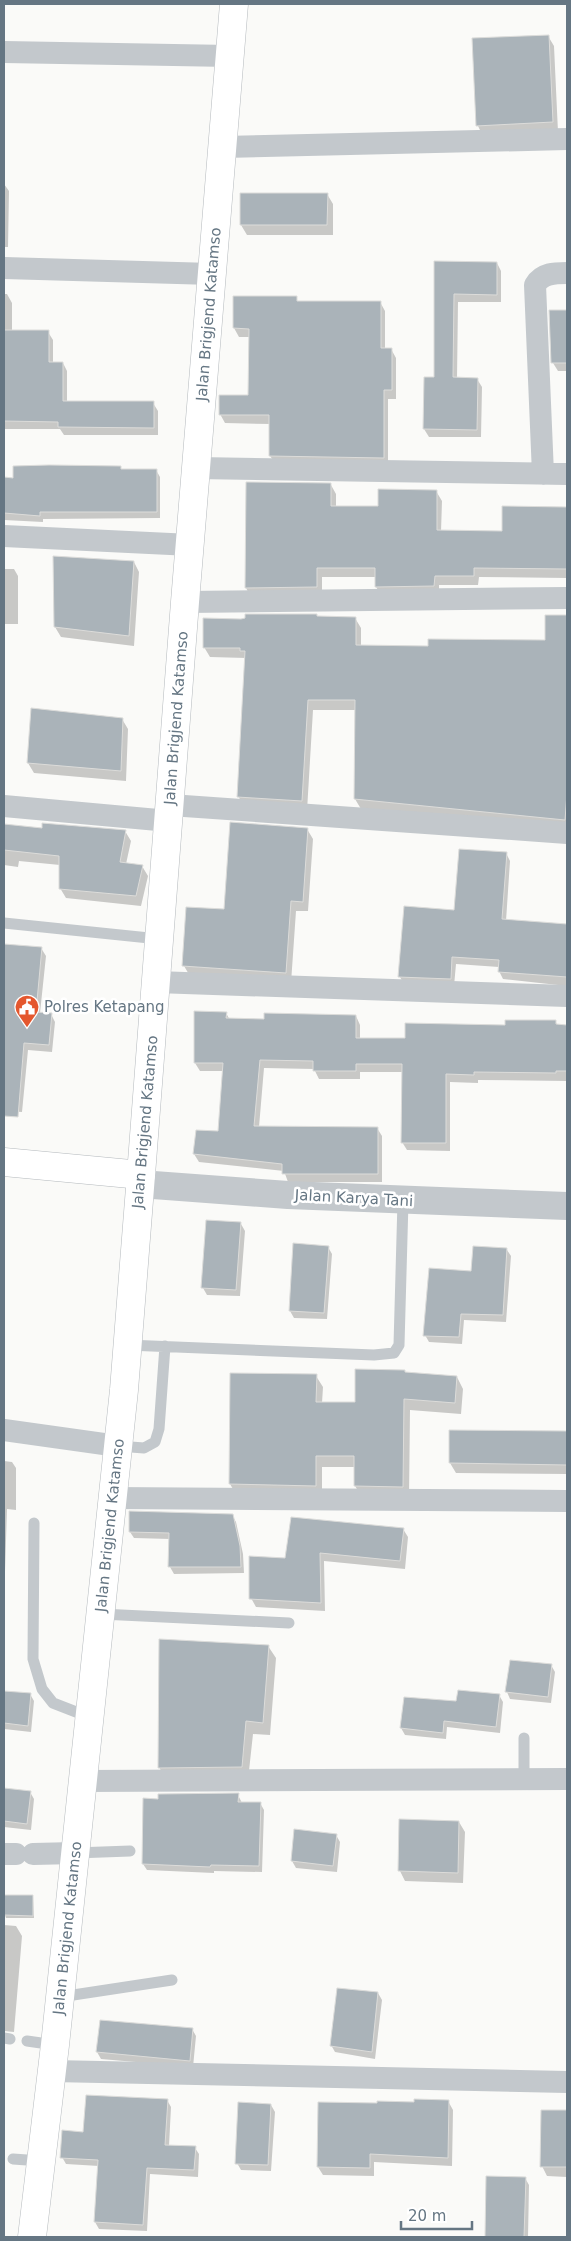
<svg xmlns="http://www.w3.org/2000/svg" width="571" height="2241" viewBox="0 0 571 2241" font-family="'DejaVu Sans',sans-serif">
	<rect width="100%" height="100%" fill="#fafaf8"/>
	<path fill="#0003" d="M548,36l6,10 4,86 -75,4 -5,-10z
		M4,184l5,7 -1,56h-4z
		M327,194l6,10v31h-86l-6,-10z
		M435,262l62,1 4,8v31h-43l-1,77h20l5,8 -1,50h-52l-5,-8 11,-51z
		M4,294h3l5,9v28l36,1 5,8v23h10l4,8v31l86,1 5,8v24h-94l-4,-6h-56z
		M296,298l2,4h82l5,9v38h6l5,9v41h-8v67l-112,-2 -6,-8 1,-32 -46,-1 -5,-9 30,-17v-60h-11l-5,-9z
		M550,311h17v60h-9l-5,-8z
		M120,467l2,3h34l4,7v41l-117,1v3l-39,-2v-41z
		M331,485l5,9v14h44l56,-17 6,10 -1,31h62v-24h64v70l-88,-1 -1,8h-39v10l-57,1 -6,-9 1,-10h-55v20h-71l-5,-9z
		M134,562l5,10 -5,74 -73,-9 -6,-10z
		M4,569h10l4,7v48h-14z
		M546,616l21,1v212l-206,-20 -6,-10 1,-89h-43l-6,101 -63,-5 -6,-10 8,-138 -36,-1 -6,-10 37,-27 114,-2 6,10v19h69l116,-5z
		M32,710l90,9 6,10 -2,52 -92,-8 -6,-10z
		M4,825l40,4 81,2 6,10 -5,23 16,2 6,10 -7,30 -75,-8 -6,-10v-23l-41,-4 -1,6 -14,-2z
		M307,829l6,10 -5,72h-12l-5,72 -101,-7 -6,-10 41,-56z
		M506,853l4,8 -4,60 61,7v58l-64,-7 -4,-8v-4l-43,-3 -2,22 -50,-2 -4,-7z
		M4,945l37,3 5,8 -6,57 11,1 4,8 -3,30 -24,-2 -6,62 -18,-1z
		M226,1013l4,7 126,-4 4,9v14h46l149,-18 3,5h9v55l-89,-1v3l-28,-1v69l-43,-1 -5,-8 1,-70h-43v7h-41l-5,-10 -50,-1 -5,59 118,1 5,8v46h-94l-4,-11 -85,-9 -5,-8 26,-21 4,-62h-24l-5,-8z
		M241,1224l4,7 -5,65 -33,-1 -4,-7z
		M328,1247l4,7 -5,65 -33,-1 -4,-7z
		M507,1250l4,6 -5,66 -42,-2 -2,24 -33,-2 -4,-7 47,-63z
		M231,1375l85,1 7,11 -1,16 34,1 101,-27 6,12 -2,25 -51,-4 -1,88 -47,-1 -7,-11v-19h-33v30l-85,-1 -7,-12z
		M450,1431l117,1v42l-111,-1 -6,-10z
		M4,1461l8,1 4,6v42l-9,-1 -2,63z
		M232,1515l4,7 7,32 1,19 -70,1 -4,-7v-28l-36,-1 -4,-6z
		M403,1529l5,8 -3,32 -81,-8 1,50 -69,-4 -5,-9 35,-39z
		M268,1646l8,12 -6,77 -17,-1 -5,46h-82l-7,-13z
		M551,1665l4,7 -4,31 -41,-4 -3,-7z
		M4,1692l26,2 4,7 -3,31 -27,-3z
		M499,1695l4,7 -3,31 -53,-6 -1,12 -41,-4 -4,-7 57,-25z
		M4,1789l26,3 4,7 -3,31 -27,-3z
		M238,1795l4,8h18l4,7 -2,62 -48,-1v2l-67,-3 -4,-6 16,-64z
		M459,1822l6,10 -2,51 -58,-2 -5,-10z
		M336,1835l4,7 -3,30 -41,-4 -4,-7z
		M5,1896l28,1 1,21h-28l-1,-3z
		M4,1925l12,1 6,10 -8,96 -10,-1z
		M378,1993l4,7 -7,59 -40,-7 -4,-7z
		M192,2029l4,7 -3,31 -92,-8 -4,-7z
		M167,2100l4,7 -2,39 26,2 4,6 -1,23 -48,-3 -3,57 -48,-2 -4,-7 4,-56 -33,-2 -4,-7 23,-24z
		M448,2101l5,9 -1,56 -78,-4v14l-51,-1 -5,-8 98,-64z
		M271,2105l4,7 -4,59 -30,-1 -4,-7z
		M543,2111l24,1v65l-20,-1 -5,-10z
		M525,2178l4,7 -1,52h-41z"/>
	<path fill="#aab3b9" stroke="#dcdcda" d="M549,35l4,87 -77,4 -4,-88z
		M240,193h88l-1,32h-87z
		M434,261l63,1v33l-43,-1 -1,83 25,1 -1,52 -54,-1 1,-52h10z
		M233,296h64v5h84v47h11v42h-8v68l-115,-2v-41h-50v-20h29l1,-66 -16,-1z
		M549,310h18v53h-16z
		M4,330h45v32h14v39h91v27l-96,-1v-5l-54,-1z
		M49,465l72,1v3h36v43h-117v4l-36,-3v-36l9,1v-12z
		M246,482l85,1v23h47v-17l59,1v40l65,1v-25l65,1v62l-93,-1v8h-39l-1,10 -59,1v-19h-58v19l-72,1z
		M53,556l81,5 -5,75 -75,-9z
		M245,614h72v2l39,1v28l72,1v-7l117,1v-25h22v178l-2,27 -211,-21 1,-99h-47l-6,101 -65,-4 8,-146h-5v-3h-37v-30l38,1 4,-1z
		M31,708l92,10 -2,53 -94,-8z
		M230,822l78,6 -5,74 -12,-1 -5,72 -104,-7 4,-59 38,2z
		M42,823l84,7 -6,32 23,3 -7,31 -77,-7v-33l-55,-6v-26l38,4z
		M459,849l48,3 -5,67 65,5v53l-69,-5 1,-12 -47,-3 -1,22 -53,-2 6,-71 50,4z
		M4,944l38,3 -6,65 16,1 -3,32 -25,-2 -6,74 -14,-1z
		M194,1011l33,1 -1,6 38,1v-6l92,2v23h49v-15l100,2v-5h51v4l11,1v46h-11v2l-82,-1v3l-28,-1v69h-45l1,-79h-46v7h-43v-10l-53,-1 -6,66 124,1v47h-96v-10l-89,-10 3,-24 22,1 5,-68h-29z
		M206,1220l35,2 -5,68 -35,-2z
		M293,1243l36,3 -5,67 -35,-2z
		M473,1246l34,2 -4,67 -42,-1 -2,23 -36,-1 6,-68 42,3z
		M355,1369l50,1v2l52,4 -2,27 -51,-4 -1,88 -49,-1v-30h-38v30l-87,-2 1,-111 87,1 -1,28h39z
		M449,1430l118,1v34l-118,-2z
		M129,1511l104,3 7,32 1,21h-73l1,-34 -40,-1z
		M291,1517l113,11 -4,33 -80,-8 1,50 -72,-4v-43l36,2z
		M159,1639l110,6 -6,78 -17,-2 -4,46 -84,1z
		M510,1660l42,4 -4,33 -43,-5z
		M458,1690l42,4 -4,33 -52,-6 -1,12 -43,-5 4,-31 52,4z
		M4,1691l27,2 -3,33 -24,-3z
		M4,1788l27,3 -4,33 -23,-3z
		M239,1793l-1,9h23l-2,64 -48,-1 -1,2 -68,-3 1,-66 15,1v-5z
		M399,1819l60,2 -1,52 -60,-2z
		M294,1829l43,5 -4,32 -42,-5z
		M4,1895h29v21l-29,-1z
		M337,1988l41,4 -6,60 -42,-6z
		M100,2020l93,8 -3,33 -94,-9z
		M86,2095l82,4 -3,46 31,1 -2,24 -47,-2 -4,57 -49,-3 4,-62 -38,-2 2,-28 21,2z
		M414,2099l35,1 -1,58 -78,-4v14l-53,-1 1,-65 59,1v-2l37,1z
		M238,2102l33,2 -3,61 -33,-1z
		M541,2110h26v57h-27z
		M486,2176l40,1 -2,60h-39z"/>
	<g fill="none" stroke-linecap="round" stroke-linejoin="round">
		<defs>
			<g id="primary">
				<path id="s1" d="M32,2237l23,-192 69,-655 17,-215"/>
			</g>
			<g id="trunk">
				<path id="s2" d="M4,1162l137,13 44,-573 49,-598"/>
			</g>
		</defs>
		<use href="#primary" stroke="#b5babe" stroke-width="29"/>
		<use href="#trunk" stroke="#b4b9bd" stroke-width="29"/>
		<path stroke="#c3c8cc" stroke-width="11" d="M4,923l155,16
			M127,1345l247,10 20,-2 5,-8 4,-144
			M118,1446l26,2 11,-6 4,-13 6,-83
			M34,1523l-1,136 9,30 11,14 36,14
			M101,1614l188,9
			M524,1738v41
			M75,1853l55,-2
			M60,1997l112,-17
			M4,2038l6,1
			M27,2041l28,4
			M13,2159l28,2"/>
		<path stroke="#c3c8cc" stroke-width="22" d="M4,52l226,4
			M223,147l344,-8
			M4,268l208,6
			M197,468l370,6
			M543,474l-8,-189c7,-12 20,-12 32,-12
			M4,536l187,9
			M185,602l382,-4
			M170,805l397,28
			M4,806l165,15
			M156,982l411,14
			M4,1430l114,16
			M112,1498l455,3
			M83,1781l484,-2
			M4,1854h12
			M33,1854l42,-1
			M52,2071l515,11"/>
		<path stroke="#c3c8cc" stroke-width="28" d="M140,1184l148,11 279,11"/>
		<use href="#primary" stroke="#fff" stroke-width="28"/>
		<use href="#trunk" stroke="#fff" stroke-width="28"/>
	</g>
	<defs>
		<symbol id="civic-pin" viewBox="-11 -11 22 30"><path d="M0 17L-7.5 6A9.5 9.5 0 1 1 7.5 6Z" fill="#e4572e" stroke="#fff"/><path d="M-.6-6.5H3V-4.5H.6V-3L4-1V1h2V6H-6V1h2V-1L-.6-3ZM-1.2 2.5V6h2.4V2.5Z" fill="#fff"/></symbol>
	</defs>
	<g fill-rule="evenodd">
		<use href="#civic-pin" x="13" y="993" width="28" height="38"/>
	</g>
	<g text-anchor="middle" stroke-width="5" stroke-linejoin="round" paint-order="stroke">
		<g font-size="15" fill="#657683" stroke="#fff">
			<text dy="5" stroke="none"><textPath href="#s2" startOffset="1001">Jalan Brigjend Katamso</textPath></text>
			<text dy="5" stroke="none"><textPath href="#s2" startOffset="596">Jalan Brigjend Katamso</textPath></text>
			<text transform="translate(145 1122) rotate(-85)" y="5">Jalan Brigjend Katamso</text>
			<text transform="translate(354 1198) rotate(3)" y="5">Jalan Karya Tani</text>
			<text dy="5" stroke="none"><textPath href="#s1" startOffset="716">Jalan Brigjend Katamso</textPath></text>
			<text dy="5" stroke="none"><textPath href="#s1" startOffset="311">Jalan Brigjend Katamso</textPath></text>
		</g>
		<g font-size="15" fill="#657683" stroke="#fff" text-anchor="start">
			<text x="44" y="1012">Polres Ketapang</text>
		</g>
	</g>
	<rect width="571" height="2241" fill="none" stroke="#657683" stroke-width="10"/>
	<path d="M401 2221v8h71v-8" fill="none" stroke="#657683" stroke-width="2.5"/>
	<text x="408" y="2221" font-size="15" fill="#657683" stroke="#ffffff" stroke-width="4" paint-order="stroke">20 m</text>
</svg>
